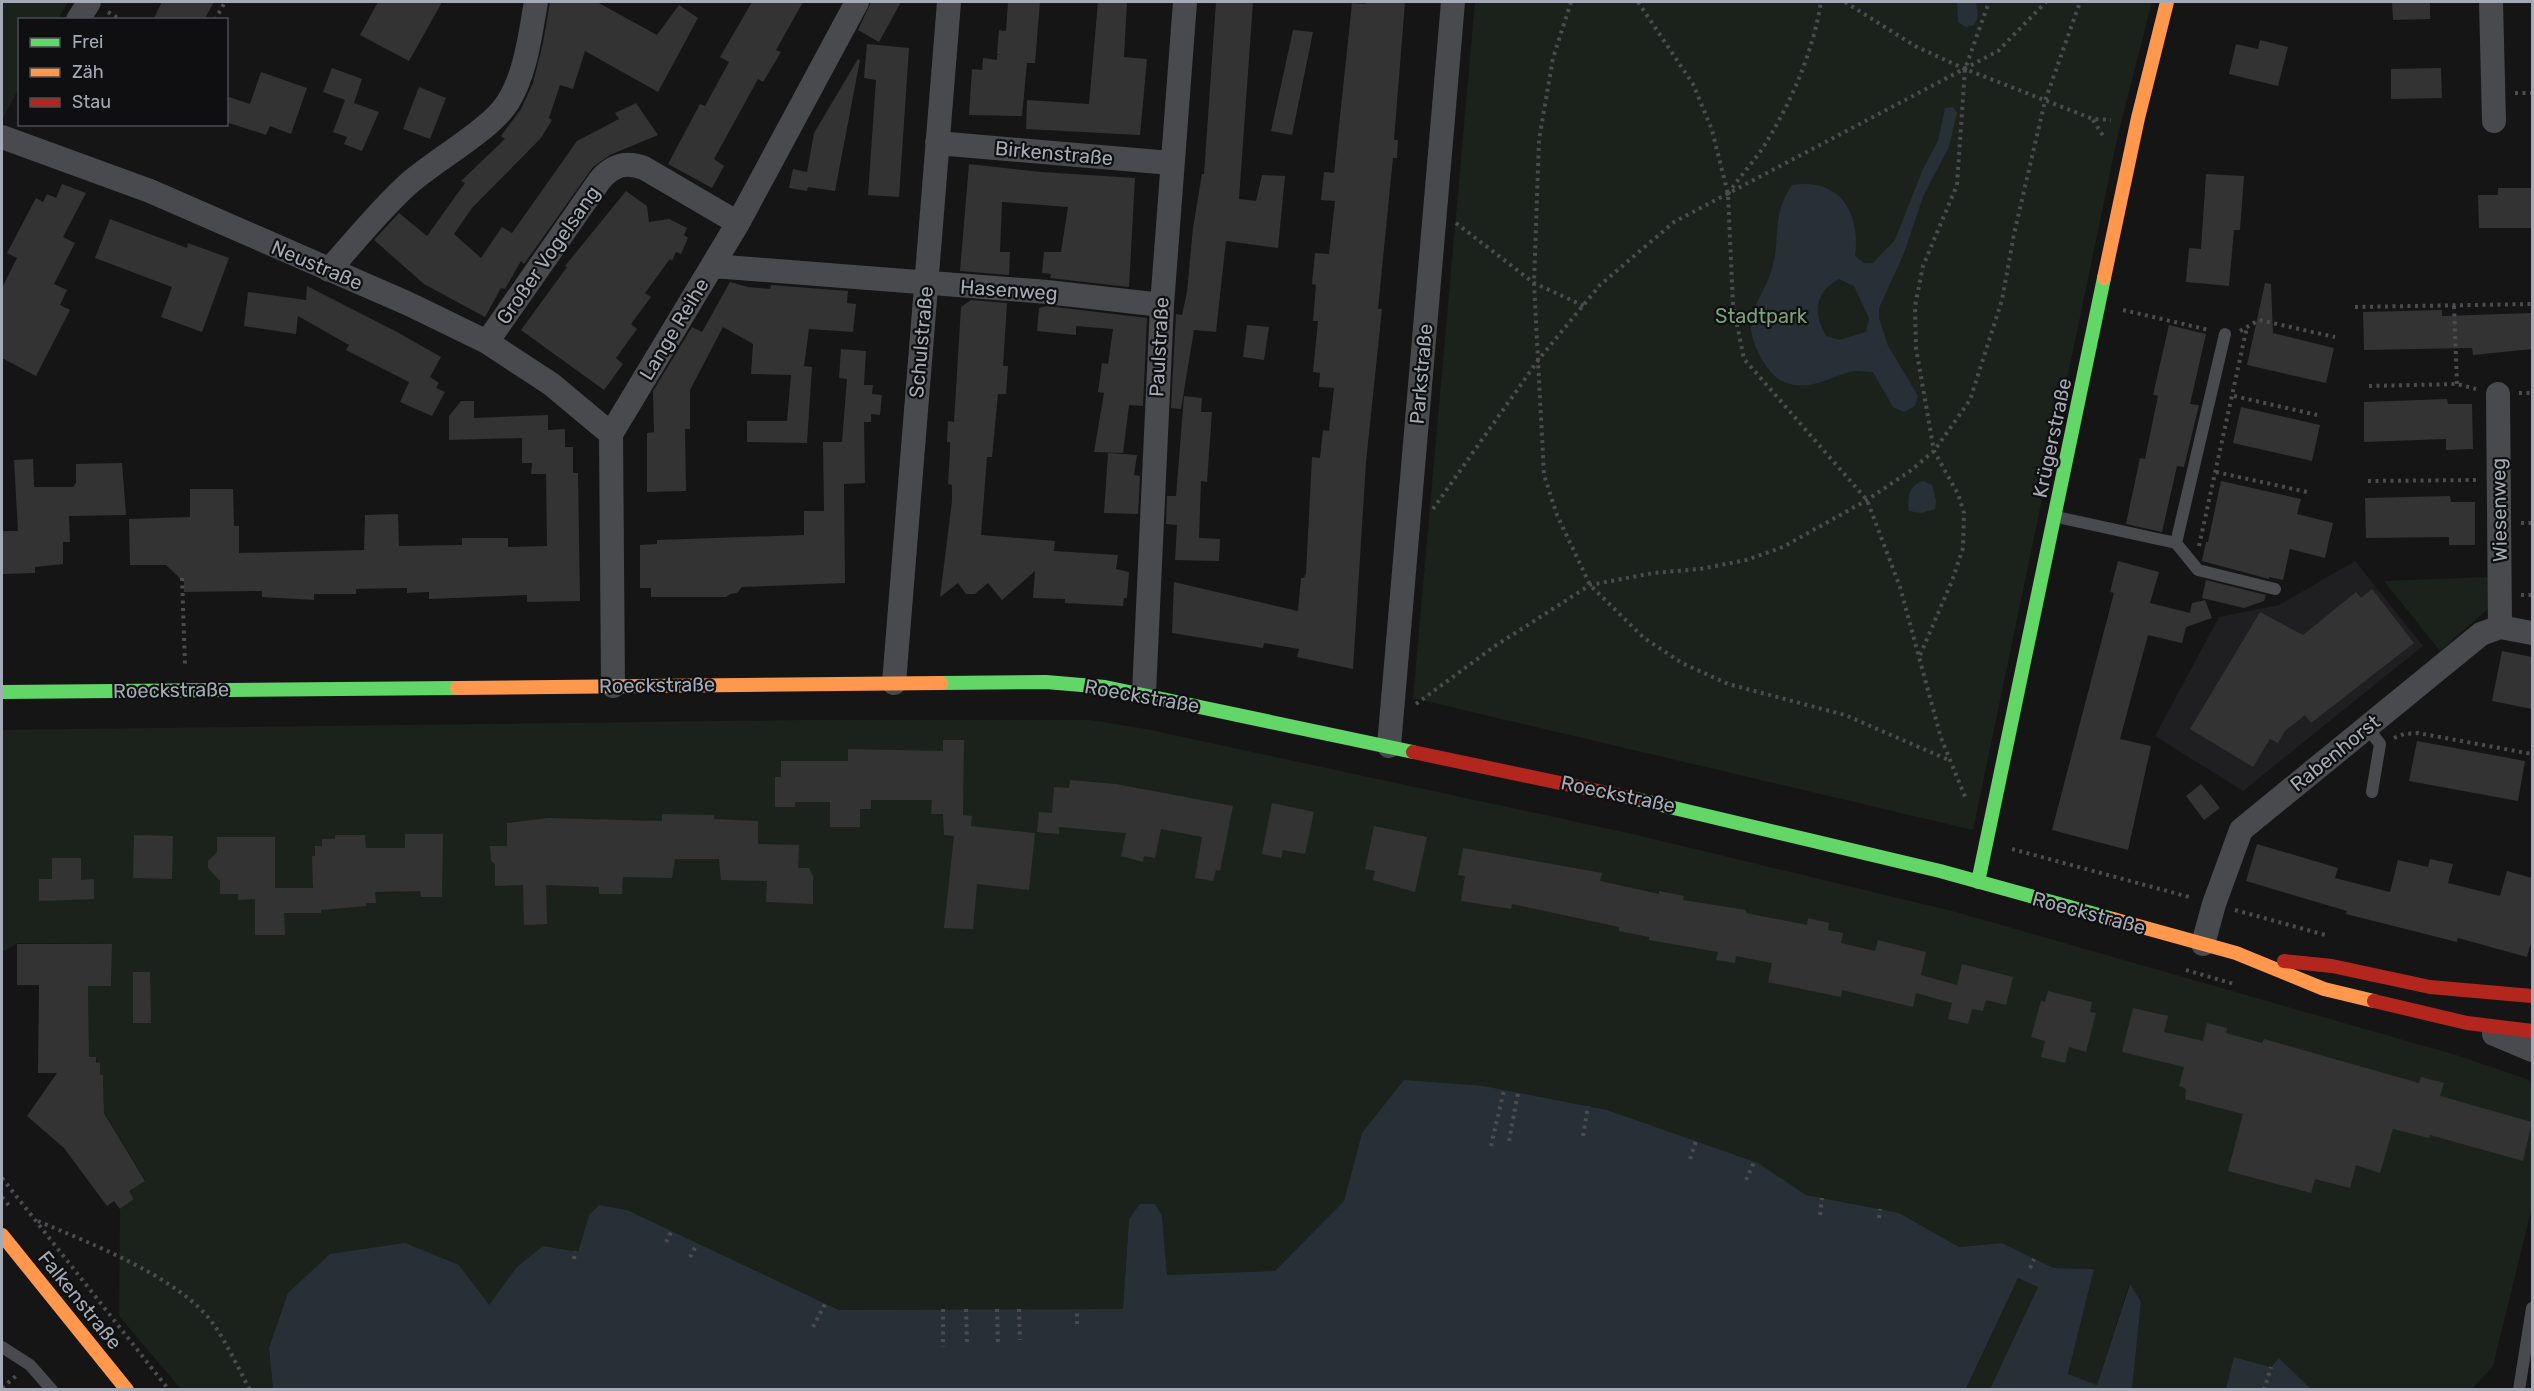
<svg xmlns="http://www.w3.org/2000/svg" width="2534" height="1391" viewBox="0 0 2534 1391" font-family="Rubik,sans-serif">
	<rect width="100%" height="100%" fill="#151515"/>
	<path fill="#1f1f21" d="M2355,561l68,85 -180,145 -88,-55 64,-119 60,-12z"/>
	<path fill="#1b221c" d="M2,2h66l-10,17 -38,1 -1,68 -17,32z
		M1475,2h677l-33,128 -146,700 -560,-132z
		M2489,577v31l-49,43 -56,-70z
		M808,720h282l56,9 491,106 319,77 500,143 73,25 3,2v125l-39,159 -21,23h-161l-32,-31 -8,9 -36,-10 -9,32h-94l9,-87 -12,-17 -32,100 -29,-11 26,-105 -40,-1 -52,-25 -43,4 -60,-34 -93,-18 -49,-32 -150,-53 -123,-24 -122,47 -18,68 -69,70 -108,4 -5,-59 -33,3 -6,90 -284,1 -212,-100 -28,-5 -10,10 -11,37 -62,16 -27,38 -30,-41 -190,83 4,41h-92l-62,-73 1,-107 14,-10 -5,-8 16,-11 -45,-75 4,-1 -1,-28 -3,-1 -4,-18h-7l-1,-71h23l1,-42 -94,-1 -16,9v-222z
		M2018,1278l20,9 -48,102 -24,1z"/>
	<path fill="#283037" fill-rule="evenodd" d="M1957,2h19l2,15 -4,8 -8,2 -8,-5z
		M1953,107l4,6 -8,34 -25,47 -20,59 -25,55v10l9,28 30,50 -3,10 -11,6 -11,-5 -20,-35c-7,0 -16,-2 -23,0 -24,6 -44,22 -70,8 -14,-9 -28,-36 -29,-51 -1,-20 12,-35 18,-52 14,-34 0,-59 23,-92 48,-8 69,28 63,71l9,7h9l22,-23 28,-71 15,-28 7,-33zM1839,279l15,7 15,32 -3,14 -27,8 -13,-4c-13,-24 -12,-43 13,-57z
		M1923,481l9,4 4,16 -1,8 -14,4 -12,-2c-2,-14 0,-26 14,-30z
		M1404,1080l80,6 123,24 151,53 48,32 93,18 60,34 43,-4 52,25 40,1 -26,105 29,11 33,-101 11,18 -9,87h-142l48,-102 -20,-9 -52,111h-1693l-4,-41 19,-55 42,-39 75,-11 54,22 30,40 27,-37 27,-22 35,6 11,-37 10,-10 28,5 212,100 284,-1 6,-90 11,-15h15l7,12 5,59 108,-4 69,-70 18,-68z
		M2234,1357l37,10 8,-9 32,31h-85z"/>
	<path fill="#333334" d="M162,2h52l-10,18h-51z
		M378,2h64l-33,59 -49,-26z
		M550,2h47l60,33 22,-30 19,13 -40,74 -73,-41 -12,38 -13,-4 -11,33 3,2 -11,18 -69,70 -18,26 27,24 21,-31 10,6 65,-92 42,-22 -4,-6 21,-10 22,32 -48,20 -17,12 -69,97 -3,-3 -16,28 -4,-1 -16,29 -61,-33 -50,-44 25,-27 28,23 38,-53 -4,-2 44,-42 -4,-3 20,-27 12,-26 10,-40z
		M752,2h51l-27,48 5,2 -18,30 -5,-3 -44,80 10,7 -12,22 -44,-24 32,-60 5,2 24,-44 -9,-5z
		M871,2h30l-22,40 -21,-12z
		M1008,2h32l-5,61h-8l-5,53 -53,-1 3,-46 10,1 1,-12 14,2v-5h3l-3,-1 2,-24 7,1z
		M1098,2h29l-3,55 23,2 -7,76 -114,-6 1,-29 62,4z
		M1216,2h37l-14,197 17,2 6,-26 23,1 -7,72 -52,-7 -10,91 -22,-2 -13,79 -10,-1 5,-94 6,1 5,-23 6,-64 9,-54h2z
		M1365,2h40l-11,138h4l-1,18h-4l-15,151h4l-16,153 -13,207 -56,-12 2,-8 -35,-6 -1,5 -91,-15 2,-51 124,29 3,-33h3l2,-5 6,-116 8,1 3,-28 6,1 5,-43 -15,-1 1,-14 -7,-1 5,-51h-5l3,-36 -4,-1 3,-31 14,1 6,-53 -14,-1 3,-28 10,1 18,-170 13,1z
		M2392,2h38v17l-37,1z
		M1293,30l20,2 -21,103 -21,-4z
		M2260,40l28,7 -10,39 -49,-12 7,-30 22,5z
		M867,44l42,4 -10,149 -31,-2 8,-115 -12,-2z
		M858,59l2,1 -25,131 -27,-4 -1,4 -18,-3 4,-19 14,3 7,-39z
		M332,68l30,11 -8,24 25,9 -17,39 -18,-7 3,-7 -14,-5 12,-32 -22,-8z
		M2441,68l1,30 -51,1v-30z
		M261,72l46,16 -16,46 -21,-8 -4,9 -40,-13v-26l24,8z
		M419,87l27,11 -16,41 -27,-10z
		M969,164l72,8 94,6 -6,109 -79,-9 1,-4 -9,-1 2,-21h17l7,-45 -66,-5 -2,50h10l-1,23 -49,-4z
		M2206,174l38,2 -4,54h-6l-5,56 -43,-4 3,-34 12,1z
		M62,184l24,9 -23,44 12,6 -21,41 13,6 -7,15 10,5 -34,66 -34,-18v-70l15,-30 -10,-5 29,-55 7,4 4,-8 9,4z
		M2498,188h34v40h-53l-1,-33h20z
		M626,191l21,15 2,16 20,-3 18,9 -3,7 4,3 -7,16 -5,-2 -4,9 -2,-2 -25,34 6,4 -20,27 6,5 -21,29 7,6 -19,26 -83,-60 46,-63 -2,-1z
		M110,219l77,29 1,-5 41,15 -27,74 -41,-15 11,-30 -77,-29z
		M730,282l18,5 22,2 1,-4 77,6 -1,12 9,1 -3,28 -44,-3 -5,37 8,1 -5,76 -60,-1v-21h40l4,-46 -40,-1 2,-30 -30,-17 -33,63v39h-5l1,62 -39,1v-59l7,-1 -1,-41 39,-64 10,5z
		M2265,283l6,1 2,49 61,15 -8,35 -79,-18z
		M307,286l90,46 44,25 -11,20 9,6 -3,5 9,4 -13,24 -32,-14 9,-20 -63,-32 3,-5 -51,-29 -2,18 -52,-8 4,-34 58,8z
		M971,300l36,3 -4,63h5l-2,28h-8l-6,63h-5l-6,78 74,6 -1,10 64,4 -2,14 13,3 -2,26h-3l-1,8 -58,-3v-4l-32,-1 2,-27 -33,29 -14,-17 -13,11h-9l-8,-11 -18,14 12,-96v-16l-4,-1 2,-33v-9h-3l1,-21 6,1 7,-115z
		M1047,306l100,12 -4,88 -14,-1 -6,48 -29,-1 10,-59 -6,-1 4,-29 6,1 5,-35 -37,-3v9l-39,-4 2,-23z
		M2442,310v6l90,-3v36l-59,6 -1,-7 -108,2 -1,-38z
		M1247,325l22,2 -5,33 -21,-3z
		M2169,325l37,9 -16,70 9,1 -15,62 -7,-1 -15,66 -36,-8 14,-66 5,1 13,-63 -5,-1z
		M841,349l25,2 -2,34h9l-1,9 10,1 -2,20 -9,-1v8h-7l1,61 -21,1 1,99 -103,4 -5,6 -7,1 -4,3h-75v-9h-11v-43l17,-1v-4l147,-5v-24h20l-1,-69h19l5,-63 -8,-1z
		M1184,396l18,2 -1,14h11l-5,70 -6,-1 -2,57 21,1 -1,22 -44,-1 2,-35 -11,-1 1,-28h9z
		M2447,399l1,5h24l1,45 -27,1v-11l-82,3v-40z
		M461,401h13v17l74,-3v15l17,-1v18h8v26h5l2,128 -53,1v-7l-98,4v-7l-22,1v-5l-51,1v5h-42v6l-52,-3v-6l-78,1v-10l-18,-17h-36l-1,-46 61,-2v-28h43l1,37h5v27l125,-3 1,-35 33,-1 1,32 63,-1v-7h46v9l39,-1 -1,-72h-15l1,-11h-10v-25l-73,2v-24z
		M2241,407l79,18 -8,36 -79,-18z
		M1108,453l29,2 -3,20 6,1 -2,38 -34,-1z
		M33,459l1,28h39l3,-4v-19l46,-1 4,52 -57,1 1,26h-7v22l-28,3v6l-33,1v-43h16l-4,-71z
		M2221,481l80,18 -4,15 36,9 -8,35 -35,-9 -7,31 -14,-3v2l-67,-18 4,-19h2z
		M2450,496l1,6h24v43h-26v-8l-83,1 -1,-40z
		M2118,561l41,11 -9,31 40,10 2,-10 13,-3 7,18 -26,9 -4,16 -34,-8 -28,104 31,7 -23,104 -76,-20 62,-237 -4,-1z
		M2206,580l60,15 -2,6 -20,7 -42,-10z
		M2372,589l42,54 -103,80 -6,-8 -20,16 -7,12 -8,-4 -17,28 -63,-38 70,-117 43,23 53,-43 5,6z
		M2502,651l30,6v52l-40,-8z
		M943,740h21l-1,75 9,1 -1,10 64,7 -6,57 -52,-6 -4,45 -29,-1 10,-92 -10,-1 -1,-21h-12l1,-14h-61v9h-11v18h-30v-25h-35v5h-20v-30h6v-16h67v-12l95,2z
		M2417,741l108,20 -7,40 -109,-20z
		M1070,780l46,4 117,22 -13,65 -4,-1 -3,11 -18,-3 7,-41 -41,-8 -6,29 -11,-2 -1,6 -22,-6 5,-23 -67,-6v7l-22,-2 2,-20 13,1 2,-26 15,1z
		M2201,784l19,24 -16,12 -18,-24z
		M1272,803l42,9 -9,42 -22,-4 -2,8 -19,-4z
		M662,814l52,1v4l44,2v23l41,1 -1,23h11l4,8v28l-47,-2 1,-21 -46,-1 -2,-21h-44l-3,19 -49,-1 -1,17h-23v-7l-53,-2 1,39 -23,1 -1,-40 -28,1v-22l-4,-3 -1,-15h17v-23l41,-5 114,3z
		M1374,826l53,11 -12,55 -42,-12 2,-9 -10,-2z
		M405,834h38l-1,63h-21l-1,-6 -45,1 1,11h-10v3l-45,4v3h-37l1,22h-30v-36l-17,1v-6h-18v-13l-12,-13v-7l9,-9v-15h58v51h38l-1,-32h3v-10h7v-7h13v-4h30l1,13h39z
		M134,835l39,1 -1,43 -39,-1z
		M2257,844l81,24 -3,10 55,14 8,-32 30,7 2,-8 23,5 -5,19 52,13 7,-25 25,7v61l-5,18 -69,-19 -1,4 -111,-28 1,-3 -101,-30z
		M1463,848l139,25 -2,8 59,13v-3l25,5 -1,4 63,10v3l46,9 15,3 1,-7 21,5 -1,7 15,3 -2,10 34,8 3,-11 48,12 -5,23 36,10 5,-21 51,13 -7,28 -20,-5 -3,11 -11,-2 -4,15 -20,-5 4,-16 -36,-10 -3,14 -71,-17 -1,7 -73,-15 4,-19 -36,-7 -1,7 -19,-3 2,-8 -69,-12v-3l-30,-6v-4l-107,-23 -1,5 -50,-8 4,-25 -7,-1z
		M52,858h29v22l13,-1v20l-55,2v-22h13z
		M17,944h95l-1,42h-23l1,71h7v5l4,1v12h3l1,38 41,68 -16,10 5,8 -14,10 -6,-8 -7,5 -43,-58 -37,-32 30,-43h-19l1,-88h-22z
		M133,972h17l1,51h-18z
		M2048,991l44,11 -2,10 6,1 -10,39 -17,-5 -4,16 -24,-6 4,-16 -14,-4 10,-36 4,1z
		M2133,1008l35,8 -4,16 39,9 4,-18 20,5 -1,5 36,10 2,-4 155,44 2,-6 23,6 -4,13 92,26 -9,39 -93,-26 -1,3 -36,-9 -13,44 -24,-8 -6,23 -35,-9 -4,14 -83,-22 15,-57 -58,-15 1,-10 -7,-3 5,-19 -62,-15z"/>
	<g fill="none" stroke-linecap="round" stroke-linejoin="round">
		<path stroke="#4b4c50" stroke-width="4" stroke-dasharray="3 4.5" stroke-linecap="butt" d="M1571,2l-18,56 -14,82 -5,143 10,192 13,40 33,70 54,53 38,25 46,21 117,31 106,46
			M1638,2l55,82 19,46 16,64 5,111 11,54 123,141 33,87 41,151 25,61
			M1845,2l70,44 50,23 128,50 18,1
			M108,12l13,8
			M215,20l10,-18
			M2515,93h17
			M2093,120l12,19
			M1728,194c11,-17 25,-31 36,-48 27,-43 49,-94 57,-144
			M1456,223l78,60 50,23
			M2454,306l3,78
			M2355,307l177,-3
			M2123,310l86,20
			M2240,331l19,-11 76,17
			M2369,386l88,-2 19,5
			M2519,393h13
			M2234,396l83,19
			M2216,472l91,20
			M2368,481l110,-1
			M1433,509l106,-150 61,-74 74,-63 324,-171 48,-49
			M2521,523h11
			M2199,546l48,-219
			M182,578l3,86
			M2521,595h11
			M1920,655l32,-74 11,-33 1,-35 -6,-19 -24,-43 -18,-103 -1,-42 8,-40 34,-81 8,-116 24,-67
			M1416,704l79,-58 95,-61 63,-12 47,-4 46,-9 37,-13 84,-47 43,-29 24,-20 36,-51 32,-100 12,-66 31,-133 35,-99
			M2394,738l10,-4 14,-1 114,21
			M2012,849l181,49
			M2235,910l94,26
			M2186,970l48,14
			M1583,1136l5,-30
			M1509,1141l9,-48
			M1491,1146l13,-56
			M1690,1159l6,-18
			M2,1178l167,212
			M1746,1180l8,-18
			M2,1197l9,11
			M1820,1215l2,-17
			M1879,1218l1,-9
			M38,1221c51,22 144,57 176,104 14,20 24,43 36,65
			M666,1242l5,-10
			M690,1257l7,-13
			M574,1259l1,-8
			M2030,1268l4,-9
			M943,1309v38
			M966,1309l1,33
			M997,1309l1,35
			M1019,1309l1,31
			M1077,1324v-15
			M813,1327l12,-23
			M2,1388l15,-13
			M2264,1390l7,-23"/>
		<path stroke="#494a4e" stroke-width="12" d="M2057,517l119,26 22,27 77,19
			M2176,543l49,-209
			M2367,727l13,17 -8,48
			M2,1347l28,18 22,25
			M2519,1390l13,-82"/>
		<path stroke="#494a4e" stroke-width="24" d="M2491,2l3,119
			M78,20l11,-18
			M2,137l148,54 259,113 78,38 64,42 60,50
			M937,143l234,20
			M713,266l334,26 115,13
			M329,270c25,-28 49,-58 77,-84 27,-25 85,-56 102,-84 18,-29 22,-67 28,-100
			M487,342l113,-162c13,-15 26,-19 44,-12l94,55
			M2498,394l2,233
			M894,683l55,-681
			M613,686l-2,-252 127,-211 119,-221
			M1144,693l18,-388 23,-303
			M1389,746l64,-744
			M2203,944l11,-40 27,-74 240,-196 19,-7 32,6
			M2494,1034l38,16"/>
		<path stroke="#63d668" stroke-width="14" d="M941,683l105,-1 59,5 308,65
			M2,692l455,-4
			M1636,799l304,72 173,48
			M1978,882l126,-604"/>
		<path stroke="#ff974d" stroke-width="14" d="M2104,278l34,-160 29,-116
			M457,688l484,-5
			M2113,919l123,34 88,36 50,12
			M2,1235l125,155"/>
		<path stroke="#b3261e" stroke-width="14" d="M1413,752l223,47
			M2284,961l48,5 98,21 102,9
			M2374,1001l93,22 65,8"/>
	</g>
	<g text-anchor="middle" stroke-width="4.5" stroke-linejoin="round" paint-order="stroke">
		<g font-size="20" fill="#a5abb6" stroke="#0f0f11">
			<text transform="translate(1054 153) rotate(5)" y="7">Birkenstraße</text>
			<text transform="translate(548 255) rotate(-55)" y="7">Großer Vogelsang</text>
			<text transform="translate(317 265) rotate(23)" y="7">Neustraße</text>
			<text transform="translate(1009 290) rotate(4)" y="7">Hasenweg</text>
			<text transform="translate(674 329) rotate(-59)" y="7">Lange Reihe</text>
			<text transform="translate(921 342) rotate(-85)" y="7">Schulstraße</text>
			<text transform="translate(1159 347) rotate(-87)" y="7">Paulstraße</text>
			<text transform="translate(1421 374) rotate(-85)" y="7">Parkstraße</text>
			<text transform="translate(2052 438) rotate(-78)" y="7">Krügerstraße</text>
			<text transform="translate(2499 510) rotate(-91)" y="7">Wiesenweg</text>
			<text transform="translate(657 685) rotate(-1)" y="7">Roeckstraße</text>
			<text transform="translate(171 690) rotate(-1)" y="7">Roeckstraße</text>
			<text transform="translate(1142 696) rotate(10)" y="7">Roeckstraße</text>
			<text transform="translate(2335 753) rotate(-39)" y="7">Rabenhorst</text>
			<text transform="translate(1618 794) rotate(12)" y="7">Roeckstraße</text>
			<text transform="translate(2089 913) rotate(15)" y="7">Roeckstraße</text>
			<text transform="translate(80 1300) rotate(51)" y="7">Falkenstraße</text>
		</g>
		<g font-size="20" fill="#7ca17d" stroke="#0f0f11">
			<text x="1761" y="323">Stadtpark</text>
		</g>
	</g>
	<rect width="2534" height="1391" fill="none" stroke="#a5abb6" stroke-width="6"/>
	<rect x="18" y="18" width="210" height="108" fill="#0f0f11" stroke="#4b4d53" stroke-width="1.5"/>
	<rect x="30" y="38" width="30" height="9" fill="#63d668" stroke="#4b4d53" stroke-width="1.5"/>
	<text x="72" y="48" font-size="18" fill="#a5abb6">Frei</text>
	<rect x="30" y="68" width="30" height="9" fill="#ff974d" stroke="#4b4d53" stroke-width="1.5"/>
	<text x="72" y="78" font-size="18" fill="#a5abb6">Zäh</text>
	<rect x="30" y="98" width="30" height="9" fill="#b3261e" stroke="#4b4d53" stroke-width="1.5"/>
	<text x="72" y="108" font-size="18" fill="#a5abb6">Stau</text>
</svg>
